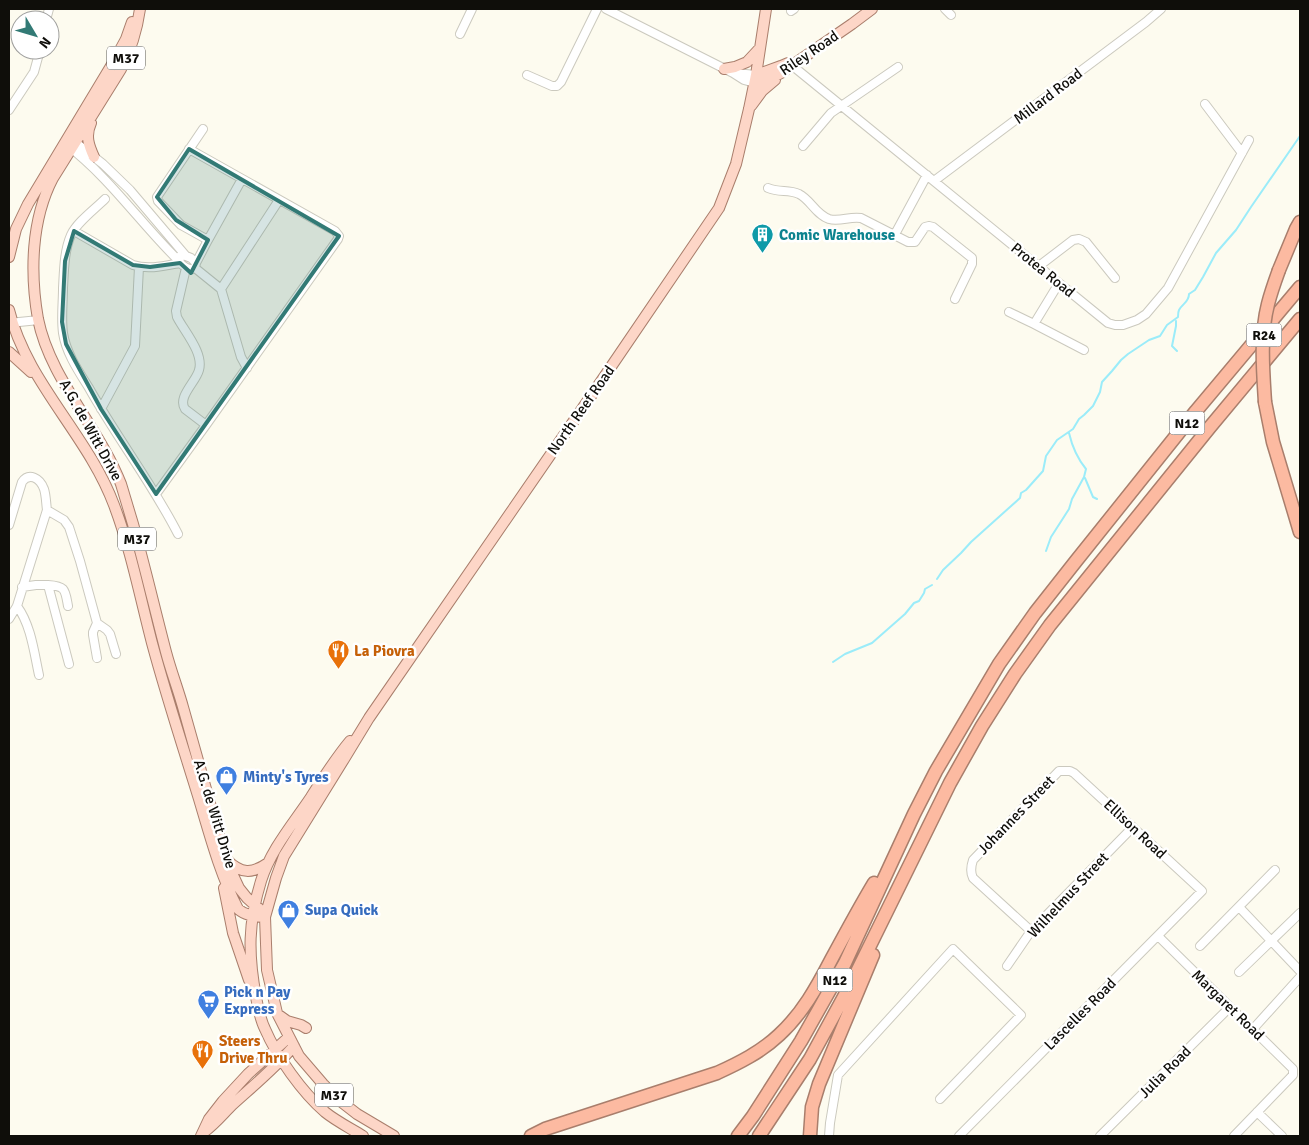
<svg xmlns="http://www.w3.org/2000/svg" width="1309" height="1145" viewBox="0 0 1309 1145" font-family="Signika,sans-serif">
	<rect width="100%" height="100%" fill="#fdfbef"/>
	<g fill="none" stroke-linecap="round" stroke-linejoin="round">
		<path stroke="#9becf9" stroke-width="2" d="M1176,321v5l-4,20 5,5
			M1085,478l8,19 4,2
			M1046,551l5,-14 18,-28 3,-10 12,-22 2,-8c-9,-11 -14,-23 -17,-36
			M937,579l6,-9 18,-17 10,-11 49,-44 1,-5 5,-3 17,-19 3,-15 11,-16 16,-11 6,-10 5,-4 9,-9 7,-14 2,-10 10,-11 9,-11 7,-6 21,-14 11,-4 7,-11 11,-8c0,-2 0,-5 1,-7 4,-7 10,-8 10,-16l6,-4 8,-13 13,-24 20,-23 15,-23 49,-71
			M833,662l12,-8 27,-11 33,-29 9,-11 5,-2 5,-8 1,-4 7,-4"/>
		<defs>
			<path id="minor" d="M606,9l127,64 11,7 11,3
				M945,9l6,6
				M791,11l3,-2
				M46,20l3,-11
				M460,34l12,-25
				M789,63l319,260 7,2h8l14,-5 9,-6 22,-26 81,-148
				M735,73l21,2
				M527,75l25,11h5l4,-4 36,-73
				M1205,104l37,49
				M9,110l25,-38 6,-22
				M203,129l-46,68 1,4 23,24 27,15
				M71,139l32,25 27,26 56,66 5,2 5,5 -1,5c-6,3 -13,-2 -16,-7l1,-4 1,-2 5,1
				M68,146c41,31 74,79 111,115
				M803,146l28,-33 67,-46
				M934,181l212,-159 15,-13
				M768,188c12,5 20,1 31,6 12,6 16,20 30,25 11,3 21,-3 32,-1l47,24h7l10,-15 4,-1 4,1 39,31v6l-17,35
				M105,199c-10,10 -28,23 -34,36 -7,16 -7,36 -8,53 0,15 -2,30 0,45 3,20 16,39 26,55 28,50 63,95 89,146
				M74,231l59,34c15,5 31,1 47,-2
				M894,236l33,-61
				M196,263l12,-23 34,-61
				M1039,266l34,-26 6,-1 7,3 29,36
				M186,268l-10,43 1,6c7,14 27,36 22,53 -3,12 -22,27 -14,39l21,16
				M195,268l26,21
				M1059,283l-25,41 50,26
				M1009,312l25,12
				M9,323l30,-3
				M247,368l-6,-11 -20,-68 58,-89
				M101,409l34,-63 4,-79
				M156,494l50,-69 132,-186 1,-3 -4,-5 -146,-82
				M9,525l13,-43c7,-10 18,-4 22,7 2,6 2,14 3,21
				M48,585c18,1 17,5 20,21
				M22,587l14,-2h12l21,79
				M17,606c14,19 17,46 22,69
				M9,619l8,-13 30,-96 17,10 5,7 11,34 17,62 10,7 3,4 6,20
				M97,658l-4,-23v-3l4,-9
				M1239,907l61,64
				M1158,936l135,133v6l-59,61
				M1200,946l75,-76
				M1007,966l24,-35 102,-104
				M1239,972l61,-59
				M1253,1029l47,-52
				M1257,1112l25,24
				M829,1136l1,-13 8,-48 115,-126 68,66 -81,84
				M959,1136l243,-245 -128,-118 -4,-2h-11l-86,89c-2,6 -3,12 0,18l58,53
				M1100,1136l130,-129"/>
			<path id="major" d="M140,9c-3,21 -9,41 -19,60l-68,109c-22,42 -23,95 -15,141 12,60 61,108 83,165 4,13 8,27 12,40 12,43 22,86 33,128 5,19 12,37 17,55 14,51 29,102 43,153l13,28 8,10 18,16
				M724,69l11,-2 12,-5 13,-14
				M756,75l25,-9 7,-3
				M755,83l11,-2 15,-8 71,-49 20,-15
				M751,106l11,-15 13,-11
				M91,123c-6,13 -2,23 3,34
				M9,257l7,-28 12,-25 86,-143 12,-22 6,-17
				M9,310c18,73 79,125 105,195 17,45 26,92 38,138 14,52 31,104 47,156 11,37 21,75 39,110 8,7 16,7 27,8
				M9,352l22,20
				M350,741c-15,18 -27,37 -39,56 -18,27 -40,52 -50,84 -13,42 -13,73 -5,116 2,11 4,22 9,32 12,28 37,63 60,83 11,9 25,16 38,24
				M227,860c14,14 25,14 41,3
				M224,888l9,45 16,47
				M280,1016l7,5 14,4 5,3
				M204,1132c11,-8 19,-18 28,-27 21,-19 43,-37 62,-59
				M201,1136l8,-17 14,-18 25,-27 41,-37
				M394,1136l-37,-22 -18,-14 -16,-16 -24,-28 -22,-43 -10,-43 -2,-53 11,-39 8,-22 60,-97 25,-41 233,-338 117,-172 17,-44 13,-55 7,-34 10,-66"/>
			<path id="highway" d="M1279,270l17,-41 4,-7
				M1265,402l8,40 27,90
				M531,1136l14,-7 172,-56c22,-10 44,-21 62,-38 23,-21 38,-48 52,-75 14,-26 28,-52 43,-77
				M738,1136l15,-20 48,-75 44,-78 69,-149 22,-43 63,-107 36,-51 41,-52 120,-150 104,-124
				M759,1136l51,-77 42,-77 98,-199 32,-57 33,-52 35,-49 160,-198 90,-108
				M810,1136l2,-29 7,-23 54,-129"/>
		</defs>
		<use href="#minor" stroke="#cbc9be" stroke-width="10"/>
		<use href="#major" stroke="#a97e6c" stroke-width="12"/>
		<use href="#highway" stroke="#a97e6c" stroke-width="15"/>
		<use href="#minor" stroke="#fff" stroke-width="8"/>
		<use href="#major" stroke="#fdd6c7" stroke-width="10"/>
		<use href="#highway" stroke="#fcbaa1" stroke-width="12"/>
		<defs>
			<path id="highway-bridge" d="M1265,402c-2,-31 -5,-67 3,-98 3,-12 7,-23 11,-34"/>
		</defs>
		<use href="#highway-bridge" stroke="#a97e6c" stroke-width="15" stroke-linecap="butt"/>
		<use href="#highway-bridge" stroke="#fcbaa1" stroke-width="12"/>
	</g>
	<path fill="#327a75" fill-opacity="0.2" stroke="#327a75" stroke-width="4" stroke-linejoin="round" d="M189,149l150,87 -183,258 -55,-85 -35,-65 -4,-22 3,-61 9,-30 59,34 17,2 30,-4 11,10 17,-33 -32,-20 -19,-23z"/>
	<defs>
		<symbol id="building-pin" viewBox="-11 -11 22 30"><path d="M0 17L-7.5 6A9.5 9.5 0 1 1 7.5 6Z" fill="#0f9aa8" stroke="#fff"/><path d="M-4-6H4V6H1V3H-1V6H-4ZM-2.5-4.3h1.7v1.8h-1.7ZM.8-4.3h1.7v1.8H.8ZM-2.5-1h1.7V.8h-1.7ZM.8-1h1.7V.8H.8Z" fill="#fff"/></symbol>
		<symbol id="restaurant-pin" viewBox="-11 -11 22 30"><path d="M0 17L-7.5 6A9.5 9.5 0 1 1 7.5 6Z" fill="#e8710a" stroke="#fff"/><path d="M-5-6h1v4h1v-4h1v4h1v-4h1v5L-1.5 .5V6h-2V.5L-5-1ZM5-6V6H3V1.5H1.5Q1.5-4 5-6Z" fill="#fff"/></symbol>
		<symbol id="shop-pin" viewBox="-11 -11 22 30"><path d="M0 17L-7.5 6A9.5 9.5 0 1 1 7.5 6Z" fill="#3f7fe0" stroke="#fff"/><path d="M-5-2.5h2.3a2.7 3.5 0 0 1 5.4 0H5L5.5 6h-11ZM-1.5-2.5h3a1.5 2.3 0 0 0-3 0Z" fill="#fff"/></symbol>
		<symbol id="supermarket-pin" viewBox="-11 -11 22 30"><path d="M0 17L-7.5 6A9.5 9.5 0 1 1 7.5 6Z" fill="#3f7fe0" stroke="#fff"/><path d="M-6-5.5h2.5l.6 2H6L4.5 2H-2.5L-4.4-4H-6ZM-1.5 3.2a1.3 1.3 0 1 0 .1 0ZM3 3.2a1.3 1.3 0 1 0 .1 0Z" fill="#fff"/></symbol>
	</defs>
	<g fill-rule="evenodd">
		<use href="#building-pin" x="750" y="222" width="25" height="34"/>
		<use href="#restaurant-pin" x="326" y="638" width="25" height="34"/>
		<use href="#shop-pin" x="214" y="764" width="25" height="34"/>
		<use href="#shop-pin" x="276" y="898" width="25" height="34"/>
		<use href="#supermarket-pin" x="196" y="988" width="25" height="34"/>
		<use href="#restaurant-pin" x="190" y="1038" width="25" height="34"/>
	</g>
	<g text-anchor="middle" stroke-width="5" stroke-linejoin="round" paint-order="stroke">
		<g fill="#fff" stroke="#575654" stroke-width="1">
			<rect x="107" y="46.5" width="38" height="23" rx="4"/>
			<rect x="1246.5" y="323.5" width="35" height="23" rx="4"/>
			<rect x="1169.5" y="411.5" width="35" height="23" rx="4"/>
			<rect x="118" y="527.5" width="38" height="23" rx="4"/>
			<rect x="817.5" y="968.5" width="35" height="23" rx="4"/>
			<rect x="315" y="1083.5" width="38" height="23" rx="4"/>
		</g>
		<g font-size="14" font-weight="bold" fill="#0f0e0a">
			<text x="126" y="63">M37</text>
			<text x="1264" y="340">R24</text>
			<text x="1187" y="428">N12</text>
			<text x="137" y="544">M37</text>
			<text x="835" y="985">N12</text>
			<text x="334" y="1100">M37</text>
		</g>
		<g font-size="15" fill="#0f0e0a" stroke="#fff">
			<text transform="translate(809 53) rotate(-34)" y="5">Riley Road</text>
			<text transform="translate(1048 96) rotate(-37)" y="5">Millard Road</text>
			<text transform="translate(1043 270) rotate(39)" y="5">Protea Road</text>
			<text transform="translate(581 410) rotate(-55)" y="5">North Reef Road</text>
			<text transform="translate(91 430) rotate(61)" y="5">A.G. de Witt Drive</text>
			<text transform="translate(215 814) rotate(73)" y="5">A.G. de Witt Drive</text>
			<text transform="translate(1016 815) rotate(-46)" y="5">Johannes Street</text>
			<text transform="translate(1135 829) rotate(43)" y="5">Ellison Road</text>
			<text transform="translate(1068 895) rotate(-47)" y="5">Wilhelmus Street</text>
			<text transform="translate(1228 1005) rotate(44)" y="5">Margaret Road</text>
			<text transform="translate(1080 1014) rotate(-45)" y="5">Lascelles Road</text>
			<text transform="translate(1165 1072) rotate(-45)" y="5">Julia Road</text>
		</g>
		<g font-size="15" font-weight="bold" fill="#0d838f" stroke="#fff" text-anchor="start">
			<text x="779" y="240">Comic Warehouse</text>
		</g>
		<g font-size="15" font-weight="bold" fill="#c56008" stroke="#fff" text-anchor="start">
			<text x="354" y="656">La Piovra</text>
			<text x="219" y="1046">Steers<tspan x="219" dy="17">Drive Thru</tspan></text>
		</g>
		<g font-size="15" font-weight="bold" fill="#366cbe" stroke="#fff" text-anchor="start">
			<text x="243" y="782">Minty's Tyres</text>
			<text x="305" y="915">Supa Quick</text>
			<text x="224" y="997">Pick n Pay<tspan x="224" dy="17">Express</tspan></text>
		</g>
	</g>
	<rect width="1309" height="1145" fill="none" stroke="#0f0e0a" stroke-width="20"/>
	<g transform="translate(35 35) rotate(128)"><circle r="24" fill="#ffffff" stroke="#9f9f9d"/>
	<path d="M0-4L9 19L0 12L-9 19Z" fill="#327a75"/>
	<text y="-8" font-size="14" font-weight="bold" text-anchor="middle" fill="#0f0e0a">N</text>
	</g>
</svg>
